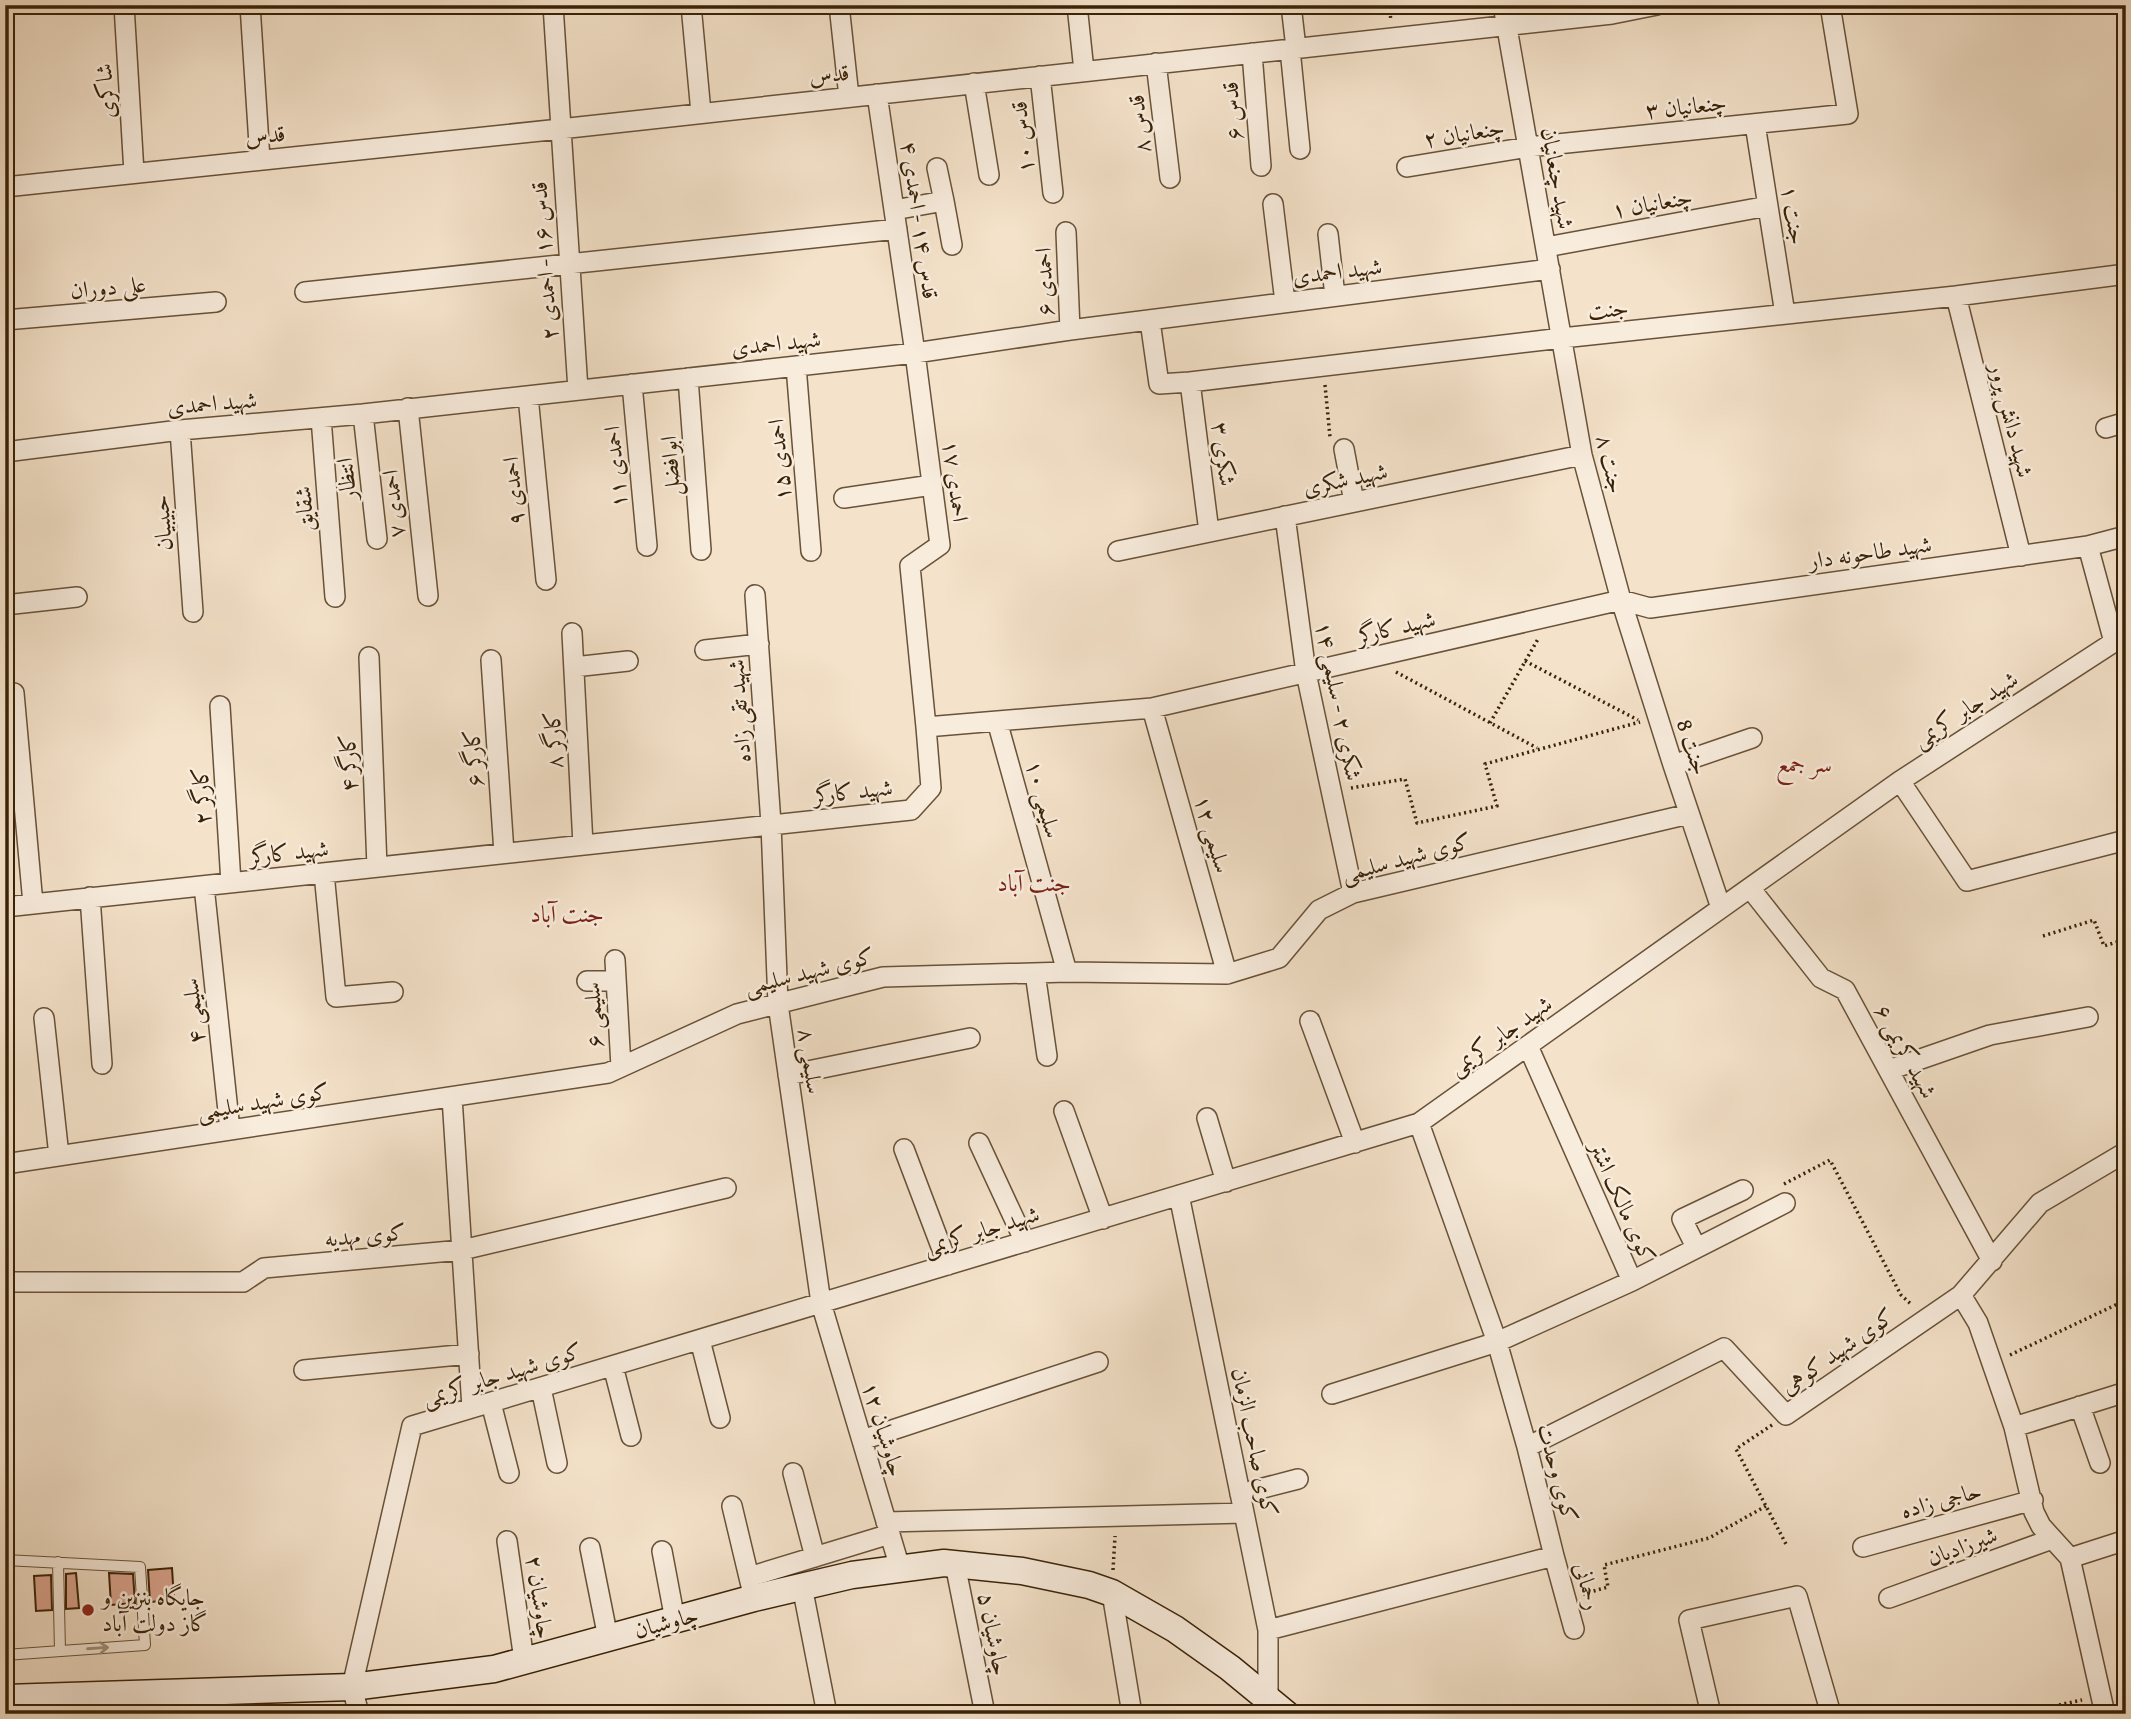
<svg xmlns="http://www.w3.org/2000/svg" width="2131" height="1719" viewBox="0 0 2131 1719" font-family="'Gentium Book Plus',Amiri,serif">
	<rect width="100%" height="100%" fill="#f4e2ca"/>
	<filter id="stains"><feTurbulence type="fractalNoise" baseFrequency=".00286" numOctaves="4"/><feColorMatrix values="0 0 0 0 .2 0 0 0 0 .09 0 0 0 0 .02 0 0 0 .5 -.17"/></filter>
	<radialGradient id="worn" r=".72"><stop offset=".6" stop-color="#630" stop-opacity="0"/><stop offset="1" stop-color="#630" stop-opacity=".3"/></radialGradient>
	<path fill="#dda692" stroke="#392207" stroke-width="2" d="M172,1568l2,32 -24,2 -2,-32z
		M76,1573l3,35 -13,1v-35z
		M109,1573l24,1 2,29 -24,2z
		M51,1575l1,35 -16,1 -2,-35z"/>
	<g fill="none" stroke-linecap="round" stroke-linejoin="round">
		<defs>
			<path id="service" d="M5,1560l135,7 5,78 -140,10
				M58,1562l2,89"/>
			<path id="minor" d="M124,5l10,168
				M250,5l10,155
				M553,5l25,385
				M691,5l10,108
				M839,5l10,92
				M1077,5l7,66
				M1291,5l5,43
				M1503,5l79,450 39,145 52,165 48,143
				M1290,49l10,100
				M1252,53l9,113
				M1156,63l14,115
				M1040,76l13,117
				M974,83l15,92
				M877,94l38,259 25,192 -30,21 16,161
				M1755,124l30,190
				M1407,167l121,-20 320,-33 -18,-109
				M5,187l555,-58 1052,-115 45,-9
				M944,201l8,44
				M1273,204l12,98
				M894,210l50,-9 -7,-33
				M1066,232l4,98
				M1328,234l7,62
				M1546,247l222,-41
				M305,292l592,-63
				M1956,296l65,260
				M5,320l211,-18
				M1150,321l9,63 31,-2 372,-44 394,-42 170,-22
				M796,366l15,185
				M688,378l13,172
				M1190,382l19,150
				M632,384l15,162
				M528,396l18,184
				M408,408l20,188
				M363,414l14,125
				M321,418l14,179
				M2106,428l20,-6
				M180,430l13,182
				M1344,449l10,53
				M5,452l175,-22 183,-16 552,-61 155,-23 480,-61
				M844,498l88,-13
				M1285,516l21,157 47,220
				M2088,546l26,96
				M1118,551l464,-96
				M755,595l16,229 7,180 43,299 79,265
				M5,605l72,-8
				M572,633l11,212
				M705,650l54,-6
				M369,657l8,210
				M491,660l13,193
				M574,667l54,-6
				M14,693l19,211
				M220,706l11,177
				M1152,708l75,266
				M997,721l70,251
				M1673,765l79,-27
				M1900,781l67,100 159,-41
				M324,873l12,124 57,-5
				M204,886l26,244
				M1750,888l71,90 24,12 147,271
				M90,897l12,167
				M5,907l906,-97 20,-22 -5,-61 226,-19 469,-108 29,8 438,-62 38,-10
				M615,960l6,107
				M1035,973l12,83
				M587,981h28
				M44,1018l15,138
				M1310,1021l45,122
				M1889,1070l101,-35 98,-18
				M788,1075l182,-37
				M452,1097l20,311
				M1064,1111l39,108
				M1207,1118l19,64
				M979,1143l46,99
				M904,1149l44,116
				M5,1164l603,-91 129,-59 146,-37 184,-5 160,2 52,-16 40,-48 34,-17 336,-79
				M1179,1195l89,435v69
				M1696,1247l-14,-28 61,-29
				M1632,1281l153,-78
				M5,1282h238l21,-14 198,-18 264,-62
				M1961,1295l17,28 36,104 20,85 7,14 29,32
				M700,1340l20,78
				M613,1366l18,70
				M304,1370l165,-16
				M541,1388l16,75
				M1332,1394l165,-52 135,-61 -104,-235
				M491,1403l18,70
				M2080,1406l20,57
				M2014,1427l112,-35
				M862,1440l236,-78
				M1527,1447l197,-99 62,67 175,-120 79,-92 86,-51
				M793,1473l22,84
				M1240,1494l58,-15
				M732,1506l20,84
				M886,1522l358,-9
				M507,1541l17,119
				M1863,1547l170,-47
				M590,1548l18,90
				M662,1551l13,69
				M1554,1556l20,73
				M2070,1558l35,156
				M2070,1558l56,-18
				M955,1564l30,150
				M749,1577l141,-43
				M802,1586l25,128
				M1112,1593l20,121
				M1889,1598l163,-59
				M1268,1630l286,-74 -27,-109 -30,-105 -78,-219
				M359,1714l-7,-27 60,-261 1007,-303 481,-342 214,-139 12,-4
				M1711,1714l-22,-94 108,-24 34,118"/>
			<path id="secondary" d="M5,1698l347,-11 142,-18 260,-71 98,-23 92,-12 78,8 67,14 23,8 63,36 55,39 56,46"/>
		</defs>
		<use href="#service" stroke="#685238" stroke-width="12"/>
		<use href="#minor" stroke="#685238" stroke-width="22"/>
		<use href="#secondary" stroke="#392207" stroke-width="29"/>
		<path stroke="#392207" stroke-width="3.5" stroke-dasharray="2 3.5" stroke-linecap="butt" d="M1389,5l2,16
			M1325,385l5,52
			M1525,661l113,59
			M1396,672l141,76
			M1490,723l48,-84
			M1351,788l54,-9 12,44 80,-17 -12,-42 155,-42
			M2043,936l51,-16 10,26 22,-7
			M1784,1184l46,-24 71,135 11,10
			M2010,1355l116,-55
			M1772,1425l-36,24 51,97
			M1113,1570l2,-34
			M1583,1594l25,-7 -4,-22 105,-27 57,-32
			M2016,1714l66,-14"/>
		<use href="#service" stroke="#f8ecdd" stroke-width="10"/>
		<use href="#minor" stroke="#f8ecdd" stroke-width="19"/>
		<use href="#secondary" stroke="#f8ecdd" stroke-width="26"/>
	</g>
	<defs><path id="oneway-shaft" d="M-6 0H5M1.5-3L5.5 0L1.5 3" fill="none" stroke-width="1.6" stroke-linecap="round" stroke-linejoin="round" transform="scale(1.75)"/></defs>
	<use stroke="#a2917d" href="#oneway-shaft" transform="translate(98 1648) rotate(-4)"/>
	<circle fill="#8f2418" stroke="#f8ecdd" stroke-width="2.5" cx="88" cy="1610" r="7"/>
	<g text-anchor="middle" stroke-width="5" stroke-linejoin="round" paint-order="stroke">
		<g font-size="23" fill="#392207" stroke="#f8ecdd">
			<text transform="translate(829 74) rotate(-6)" y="8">قدس</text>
			<text transform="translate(105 91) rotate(-94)" y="8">شاکری</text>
			<text transform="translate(1686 106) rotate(-6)" y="8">چنعانیان ۳</text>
			<text transform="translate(1232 111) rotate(-95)" y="8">قدس ۶</text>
			<text transform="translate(1139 124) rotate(-97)" y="8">قدس ۸</text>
			<text transform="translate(1464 133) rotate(-9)" y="8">چنعانیان ۲</text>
			<text transform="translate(265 135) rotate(-6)" y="8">قدس</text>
			<text transform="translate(1022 137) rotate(-96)" y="8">قدس ۱۰</text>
			<text transform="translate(1558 178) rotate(80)" y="8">شهید چنعانیان</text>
			<text transform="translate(1652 203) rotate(-10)" y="8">چنعانیان ۱</text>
			<text transform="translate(1794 215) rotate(81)" y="8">جنت ۱</text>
			<text transform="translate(920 220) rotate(82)" y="8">قدس ۱۴ - احمدی ۴</text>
			<text transform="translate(544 261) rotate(-94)" y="8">قدس ۱۶ - احمدی ۲</text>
			<text transform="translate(1337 271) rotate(-7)" y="8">شهید احمدی</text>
			<text transform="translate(1044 282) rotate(-92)" y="8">احمدی ۶</text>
			<text transform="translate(108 287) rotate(-5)" y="8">علی دوران</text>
			<text transform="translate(1608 309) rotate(-6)" y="8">جنت</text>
			<text transform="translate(776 343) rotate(-6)" y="8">شهید احمدی</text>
			<text transform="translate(212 403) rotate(-5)" y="8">شهید احمدی</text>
			<text transform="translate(2012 420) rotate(76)" y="8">شهید دانش پرور</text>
			<text transform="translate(1224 454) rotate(83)" y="8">شکری ۳</text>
			<text transform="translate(779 460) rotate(-95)" y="8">احمدی ۱۵</text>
			<text transform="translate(1611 464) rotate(77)" y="8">جنت ۸</text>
			<text transform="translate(670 466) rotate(-94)" y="8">ابوافضل</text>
			<text transform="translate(615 467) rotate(-95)" y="8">احمدی ۱۱</text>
			<text transform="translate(346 479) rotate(-96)" y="8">انتظار</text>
			<text transform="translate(1345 479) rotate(-12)" y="8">شهید شکری</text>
			<text transform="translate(956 481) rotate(83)" y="8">احمدی ۱۷</text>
			<text transform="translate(513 491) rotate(-95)" y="8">احمدی ۹</text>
			<text transform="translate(393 504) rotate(-96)" y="8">احمدی ۷</text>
			<text transform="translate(304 509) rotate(-94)" y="8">شقایق</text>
			<text transform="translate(162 523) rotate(-94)" y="8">حبیبیان</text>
			<text transform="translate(1870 552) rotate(-8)" y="8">شهيد طاحونه دار</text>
			<text transform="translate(1396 627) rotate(-13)" y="8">شهید کارگر</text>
			<text transform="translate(1339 701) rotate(79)" y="8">شکری ۲ - سلیمی ۱۴</text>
			<text transform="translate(1965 709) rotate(-33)" y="8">شهید جابر کریمی</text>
			<text transform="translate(739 711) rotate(-94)" y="8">شهید تقی زاده</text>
			<text transform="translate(553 740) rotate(-93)" y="8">کارگر ۸</text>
			<text transform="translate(1693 747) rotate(72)" y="8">جنت 8</text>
			<text transform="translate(473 758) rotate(-94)" y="8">کارگر ۶</text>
			<text transform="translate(348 763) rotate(-92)" y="8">کارگر ۴</text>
			<text transform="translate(853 791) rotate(-6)" y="8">شهید کارگر</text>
			<text transform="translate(201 796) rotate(-93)" y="8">کارگر ۲</text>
			<text transform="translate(1044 799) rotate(75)" y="8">سلیمی ۱۰</text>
			<text transform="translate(1213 834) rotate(74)" y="8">سلیمی ۱۲</text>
			<text transform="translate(289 852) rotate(-6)" y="8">شهید کارگر</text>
			<text transform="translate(1406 857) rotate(-15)" y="8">کوی شهید سلیمی</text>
			<text transform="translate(809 971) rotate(-14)" y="8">کوی شهید سلیمی</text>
			<text transform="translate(193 1011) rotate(-96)" y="8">سلیمی ۴</text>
			<text transform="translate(593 1015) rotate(-93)" y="8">سلیمی ۶</text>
			<text transform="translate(1500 1035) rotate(-35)" y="8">شهید جابر کریمی</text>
			<text transform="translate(1906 1051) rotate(61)" y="8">شهید کریمی ۶</text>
			<text transform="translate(811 1061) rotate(82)" y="8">سلیمی ۸</text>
			<text transform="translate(263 1101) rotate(-9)" y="8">کوی شهید سلیمی</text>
			<text transform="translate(1623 1202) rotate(66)" y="8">کوی مالک اشتر</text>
			<text transform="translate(981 1230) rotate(-17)" y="8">شهید جابر کریمی</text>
			<text transform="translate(365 1235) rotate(-5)" y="8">کوی مهدیه</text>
			<text transform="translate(1837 1351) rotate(-35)" y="8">کوی شهید کوهی</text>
			<text transform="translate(502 1374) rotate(-17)" y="8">کوی شهید جابر کریمی</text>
			<text transform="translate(884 1429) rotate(73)" y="8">چاوشیان ۱۲</text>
			<text transform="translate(1255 1442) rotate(78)" y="8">کوی صاحب الزمان</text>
			<text transform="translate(1558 1473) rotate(75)" y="8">کوی وحدت</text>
			<text transform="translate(1941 1500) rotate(-15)" y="8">حاجی زاده</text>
			<text transform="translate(1962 1546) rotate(-20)" y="8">شیرزادیان</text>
			<text transform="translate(1588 1586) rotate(75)" y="8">رحمانی</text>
			<text transform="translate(540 1597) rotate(82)" y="8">چاوشیان ۲</text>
			<text transform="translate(666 1622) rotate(-15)" y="8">چاوشیان</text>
			<text transform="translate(994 1634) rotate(79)" y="8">چاوشیان ۵</text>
		</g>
		<g font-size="23" fill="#392207" stroke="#f8ecdd" text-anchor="start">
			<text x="102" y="1605">جایگاه بنزین و<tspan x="102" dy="26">گاز دولت آباد</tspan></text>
		</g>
		<g font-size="24" fill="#7a1f14" stroke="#f8ecdd">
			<text x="1804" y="772">سر جمع</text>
			<text x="1034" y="891">جنت آباد</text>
			<text x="567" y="922">جنت آباد</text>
		</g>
	</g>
	<rect width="2131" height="1719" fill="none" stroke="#f4e2ca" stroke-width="28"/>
	<rect x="7" y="7" width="2117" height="1705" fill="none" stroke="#392207" stroke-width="3.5"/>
	<rect x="14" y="14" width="2103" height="1691" fill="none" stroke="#392207" stroke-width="2"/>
	<rect width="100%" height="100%" filter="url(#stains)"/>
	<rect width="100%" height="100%" fill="url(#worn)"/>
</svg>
